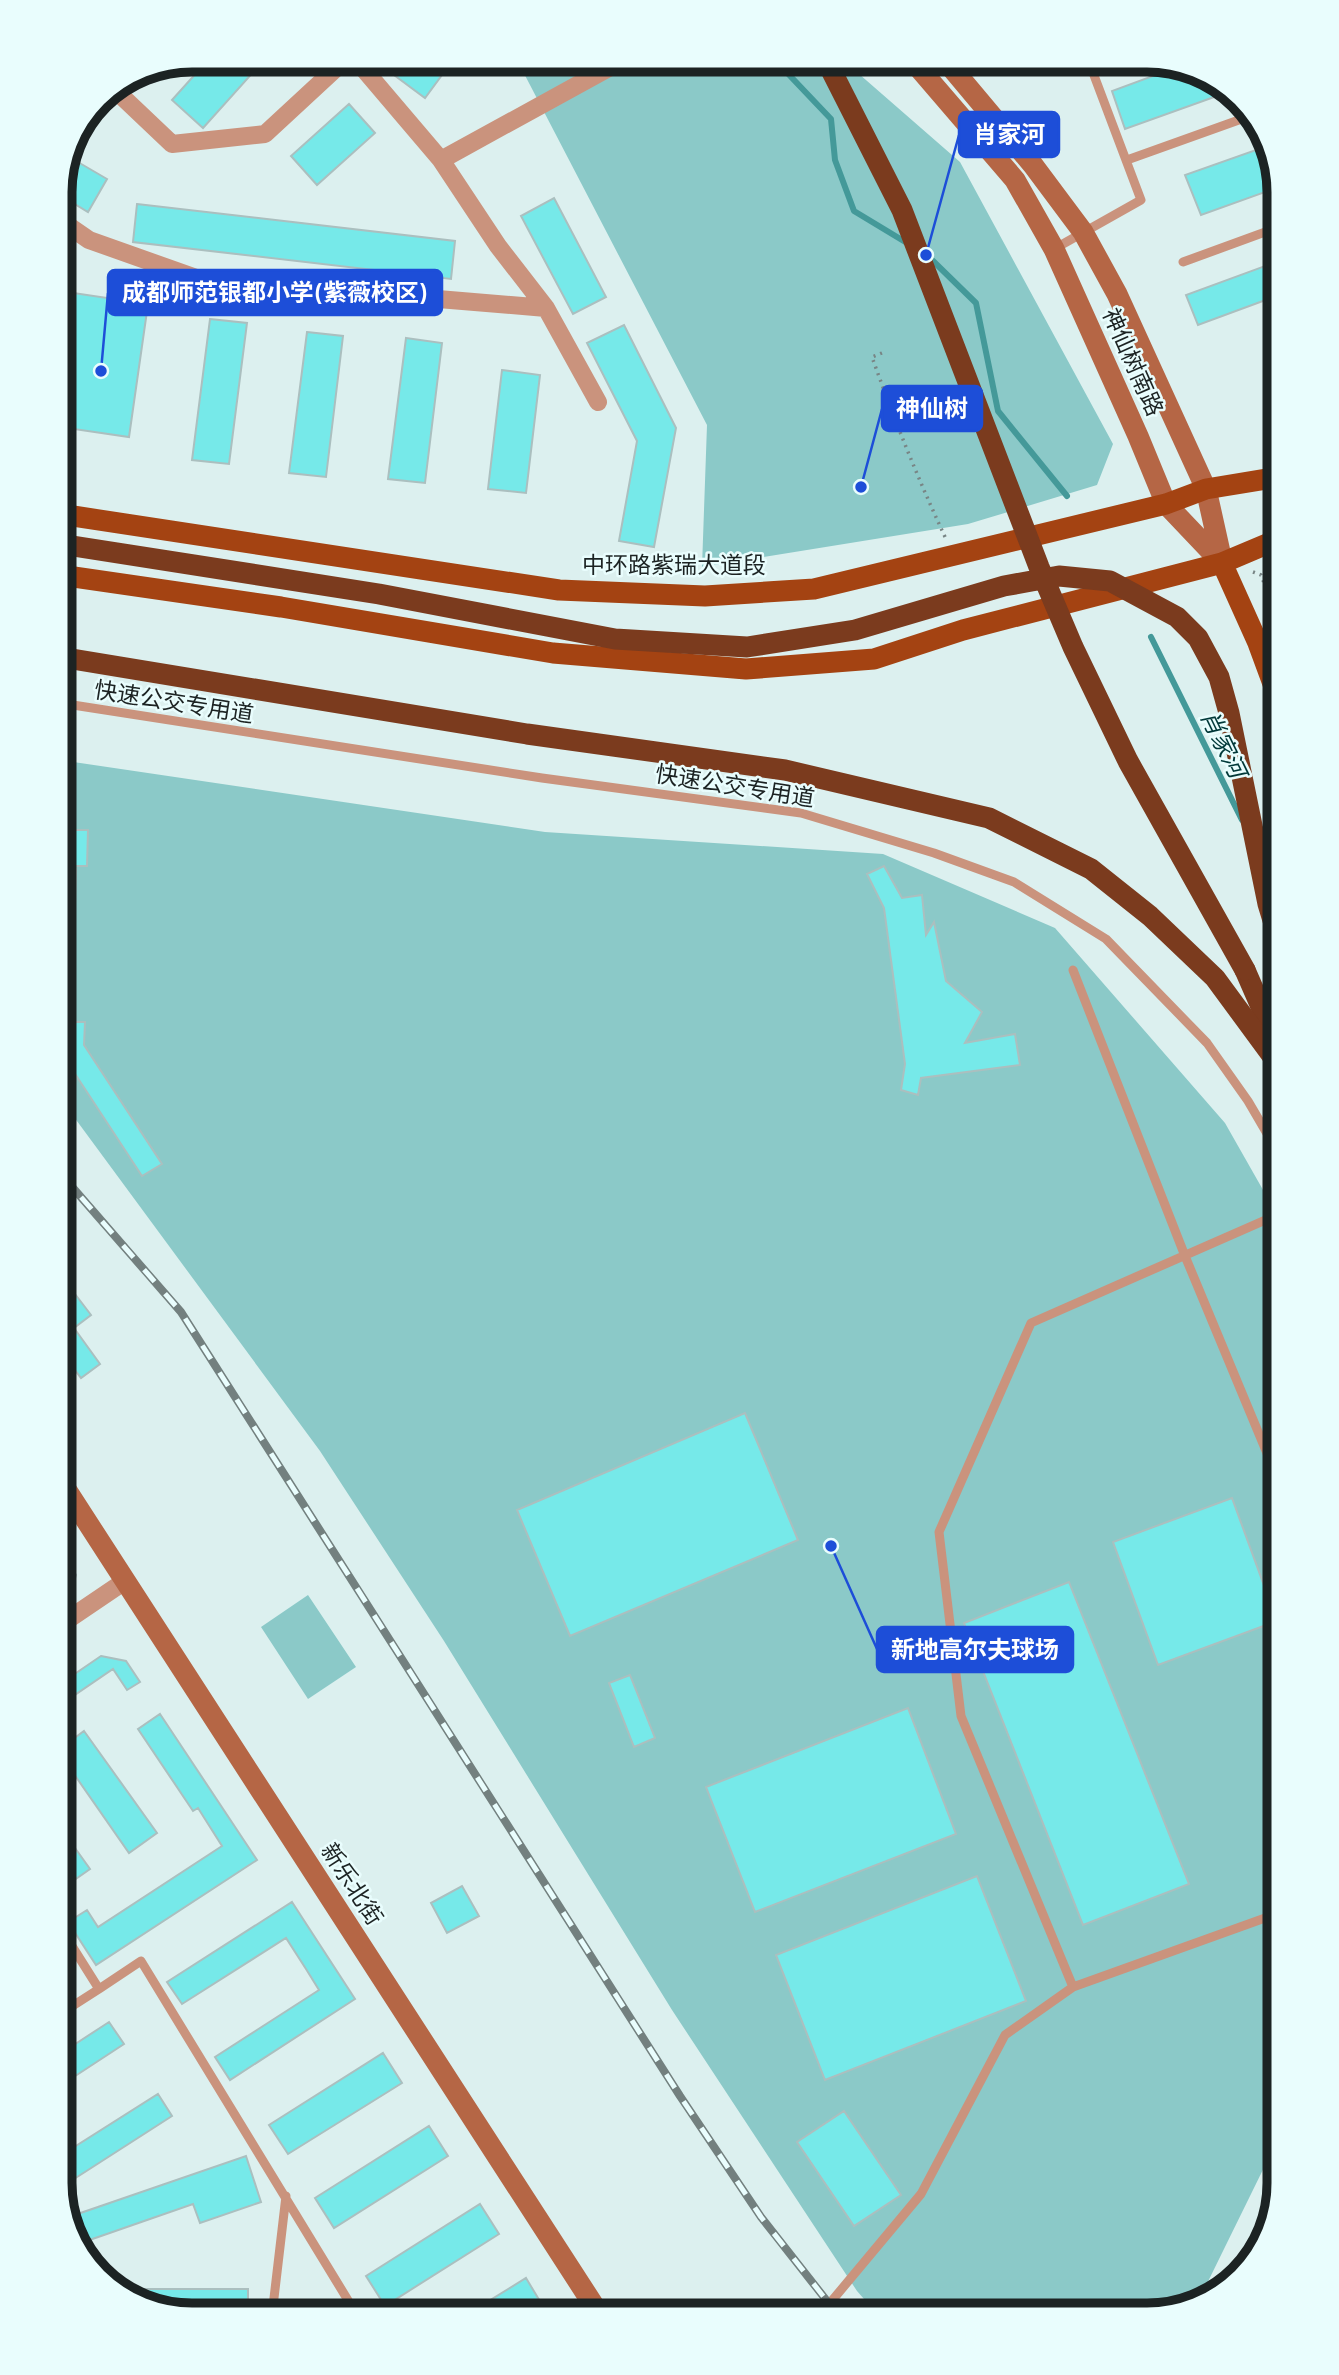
<svg xmlns="http://www.w3.org/2000/svg" width="1339" height="2375" viewBox="0 0 1339 2375" font-family="Overpass,'Noto Sans SC',sans-serif">
	<rect width="100%" height="100%" fill="#dcf0ef"/>
	<path fill="#8bc9c8" d="M517,60h326l117,102 153,282 -16,41 -129,39 -266,43 5,-142z
		M60,760l485,72 338,22 172,74 170,195 54,95v919l-83,169 -48,9h-270l-21,-24 -185,-281 -228,-369 -124,-190 -260,-353z
		M308,1595l48,72 -48,32 -47,-72z"/>
	<g fill="none" stroke-linecap="round" stroke-linejoin="round">
		<path stroke="#499" stroke-width="6" d="M775,60l56,59 4,41 19,51 53,32
			M928,256l48,47 22,108 69,85
			M1151,637l91,183"/>
	</g>
	<path fill="#76e9e9" stroke="#abbfbf" stroke-width="2" d="M208,60h56l-61,68 -31,-28z
		M393,60h60l-28,38 -39,-29z
		M1177,67l51,20 3,4 -106,38 -13,-38z
		M349,104l26,29 -58,52 -26,-29z
		M1270,145l9,42 -78,28 -16,-40z
		M71,158l36,21 -19,33 -28,-17v-12z
		M554,198l52,99 -33,17 -52,-98z
		M137,204l318,37 -4,38 -318,-37z
		M1279,261v34l-81,30 -12,-30z
		M60,291l88,13 -19,133 -69,-10v-32l7,-48 -7,-1z
		M210,319l37,4 -18,141 -37,-4z
		M624,325l52,103 -22,119 -35,-6 18,-100 -50,-98z
		M307,332l36,4 -17,141 -37,-4z
		M406,338l36,5 -17,140 -37,-4z
		M502,370l38,5 -14,118 -38,-4z
		M70,830h18l-1,36h-18z
		M884,866l18,32 20,-3 4,40 8,-13 12,59 36,31 -17,31 50,-9 5,31 -99,13 -3,17 -17,-5 4,-26 -21,-156 -17,-34z
		M60,869h16l-3,103h-13z
		M64,1022h21l-1,23 78,119 -20,12 -78,-119z
		M75,1294l16,21 -17,13 26,36 -19,14 -21,-28v-45z
		M745,1413l53,127 -228,96 -53,-126z
		M1232,1498l45,123 -119,44 -45,-123z
		M60,1549l16,26 -9,31 -7,6z
		M1069,1582l120,302 -106,41 -119,-302z
		M101,1656l25,5 14,21 -13,8 -14,-21 -53,36v-21z
		M630,1675l25,63 -21,9 -25,-64z
		M908,1708l48,126 -201,78 -49,-125z
		M160,1714l97,146 -161,105 -28,-43 19,-12 11,17 124,-81 -24,-38 -5,3 -55,-82z
		M84,1731l73,102 -28,20 -69,-99v-5z
		M60,1827l30,42 -30,21z
		M977,1876l49,125 -201,79 -49,-125z
		M462,1886l17,30 -32,17 -16,-30z
		M292,1902l63,97 -125,81 -15,-23 104,-67 -13,-21 -20,-31 -104,66 -15,-22z
		M109,2022l15,22 -64,42v-32z
		M383,2053l19,30 -114,71 -19,-29z
		M158,2094l14,22 -112,72v-32z
		M844,2111l57,84 -47,31 -57,-84z
		M429,2126l19,30 -114,72 -19,-30z
		M246,2156l15,46 -61,21 -7,-19 -115,40 -8,-9 -4,-17z
		M480,2204l19,30 -114,72 -19,-30z
		M526,2278l18,30 -12,7h-66z
		M114,2289h134v26h-65l-65,-22z"/>
	<g fill="none" stroke-linecap="round" stroke-linejoin="round">
		<path stroke="#788585" stroke-width="3.5" stroke-dasharray="2 5" stroke-linecap="butt" d="M882,353l-10,4c22,62 46,122 74,182
			M1253,572l8,3 18,48"/>
		<path stroke="#ca937d" stroke-width="9" d="M1127,160l123,-44
			M1054,249l87,-49 -49,-130
			M1183,262l96,-35
			M1073,970l112,286 94,226
			M60,1927l39,62 42,-28 216,354
			M1073,1987l-112,-271 -22,-184 92,-209 248,-109
			M60,2014l39,-25
			M272,2315l14,-119
			M820,2315l101,-121 84,-159 68,-48 206,-74"/>
		<path stroke="#ca937d" stroke-width="18" d="M356,60l85,100 57,86 48,62 52,94
			M113,88l59,56 93,-10 80,-74
			M441,160l182,-100
			M60,220l29,20 110,39 347,29
			M60,1625l65,-44"/>
		<path stroke="#b56645" stroke-width="21" d="M912,60l103,120 39,69 84,187 28,68 56,59
			M945,60l88,105 50,67 34,62 89,195 16,72
			M60,1480l540,835"/>
		<path stroke="#a44312" stroke-width="21" d="M60,514l499,76 146,6 109,-7 352,-85 40,-15 73,-12
			M1222,563l36,80 21,57
			M60,575l221,32 272,46 193,16 128,-10 89,-29 259,-67 57,-24"/>
		<path stroke="#7b3b1e" stroke-width="21" d="M1245,970l34,78"/>
		<defs>
			<path id="rail" d="M60,1173l121,139 499,784 81,121 77,98"/>
		</defs>
		<use href="#rail" stroke="#73807f" stroke-width="8"/>
		<use href="#rail" stroke="#e9fdfd" stroke-width="5" stroke-dasharray="16" stroke-linecap="butt"/>
		<path stroke="#ca937d" stroke-width="9" d="M60,703l482,75 259,35 133,40 80,29 92,57 101,104 41,58 31,53"/>
		<path stroke="#7b3b1e" stroke-width="21" d="M826,60l76,150 137,357 34,80 55,114 117,209
			M60,544l319,50 236,45 132,8 108,-17 149,-44 55,-10 51,5 67,36 21,21 21,39 10,36 39,191 11,36
			M60,657l467,77 258,36 204,48 102,51 59,47 65,62 64,87"/>
	</g>
	<g text-anchor="middle" stroke-width="5" stroke-linejoin="round" paint-order="stroke">
		<g font-size="23" fill="#1c2323" stroke="#e9fdfd">
			<text transform="translate(1133 362) rotate(66)" y="8">神仙树南路</text>
			<text x="674" y="573">中环路紫瑞大道段</text>
			<text transform="translate(174 702) rotate(9)" y="8">快速公交专用道</text>
			<text transform="translate(735 786) rotate(9)" y="8">快速公交专用道</text>
			<text transform="translate(352 1884) rotate(57)" y="8">新乐北街</text>
		</g>
		<g font-size="24" font-style="italic" fill="#003838" stroke="#e9fdfd">
			<text transform="translate(1223 744) rotate(64)" y="8">肖家河</text>
		</g>
	</g>
	<path d="M0 0H1339V2375H0ZM192 72H1147A120 120 0 0 1 1267 192V2183A120 120 0 0 1 1147 2303H192A120 120 0 0 1 72 2183V192A120 120 0 0 1 192 72Z" fill="#e9fdfd" fill-rule="evenodd"/>
	<path fill="none" stroke="#1c2323" stroke-width="9" d="M192 72H1147A120 120 0 0 1 1267 192V2183A120 120 0 0 1 1147 2303H192A120 120 0 0 1 72 2183V192A120 120 0 0 1 192 72Z"/>
	<path fill="none" stroke="#1d4ed8" stroke-width="2.5" d="M926 255L959 135M101 371L108 293M861 487L882 409M831 1546L877 1649"/>
	<g fill="#1d4ed8" stroke="#e9fdfd" stroke-width="2.5">
		<circle cx="926" cy="255" r="7"/>
		<circle cx="101" cy="371" r="7"/>
		<circle cx="861" cy="487" r="7"/>
		<circle cx="831" cy="1546" r="7"/>
	</g>
	<g fill="#1d4ed8" stroke="#1d4ed8" stroke-width="2.5">
		<rect x="959" y="112" width="100" height="45" rx="7"/>
		<rect x="108" y="270" width="334" height="45" rx="7"/>
		<rect x="882" y="386" width="100" height="45" rx="7"/>
		<rect x="877" y="1627" width="196" height="45" rx="7"/>
	</g>
	<g font-size="24" text-anchor="middle" font-weight="bold" fill="#fff">
		<text x="1009" y="143">肖家河</text>
		<text x="275" y="301">成都师范银都小学(紫薇校区)</text>
		<text x="932" y="417">神仙树</text>
		<text x="975" y="1658">新地高尔夫球场</text>
	</g>
</svg>
